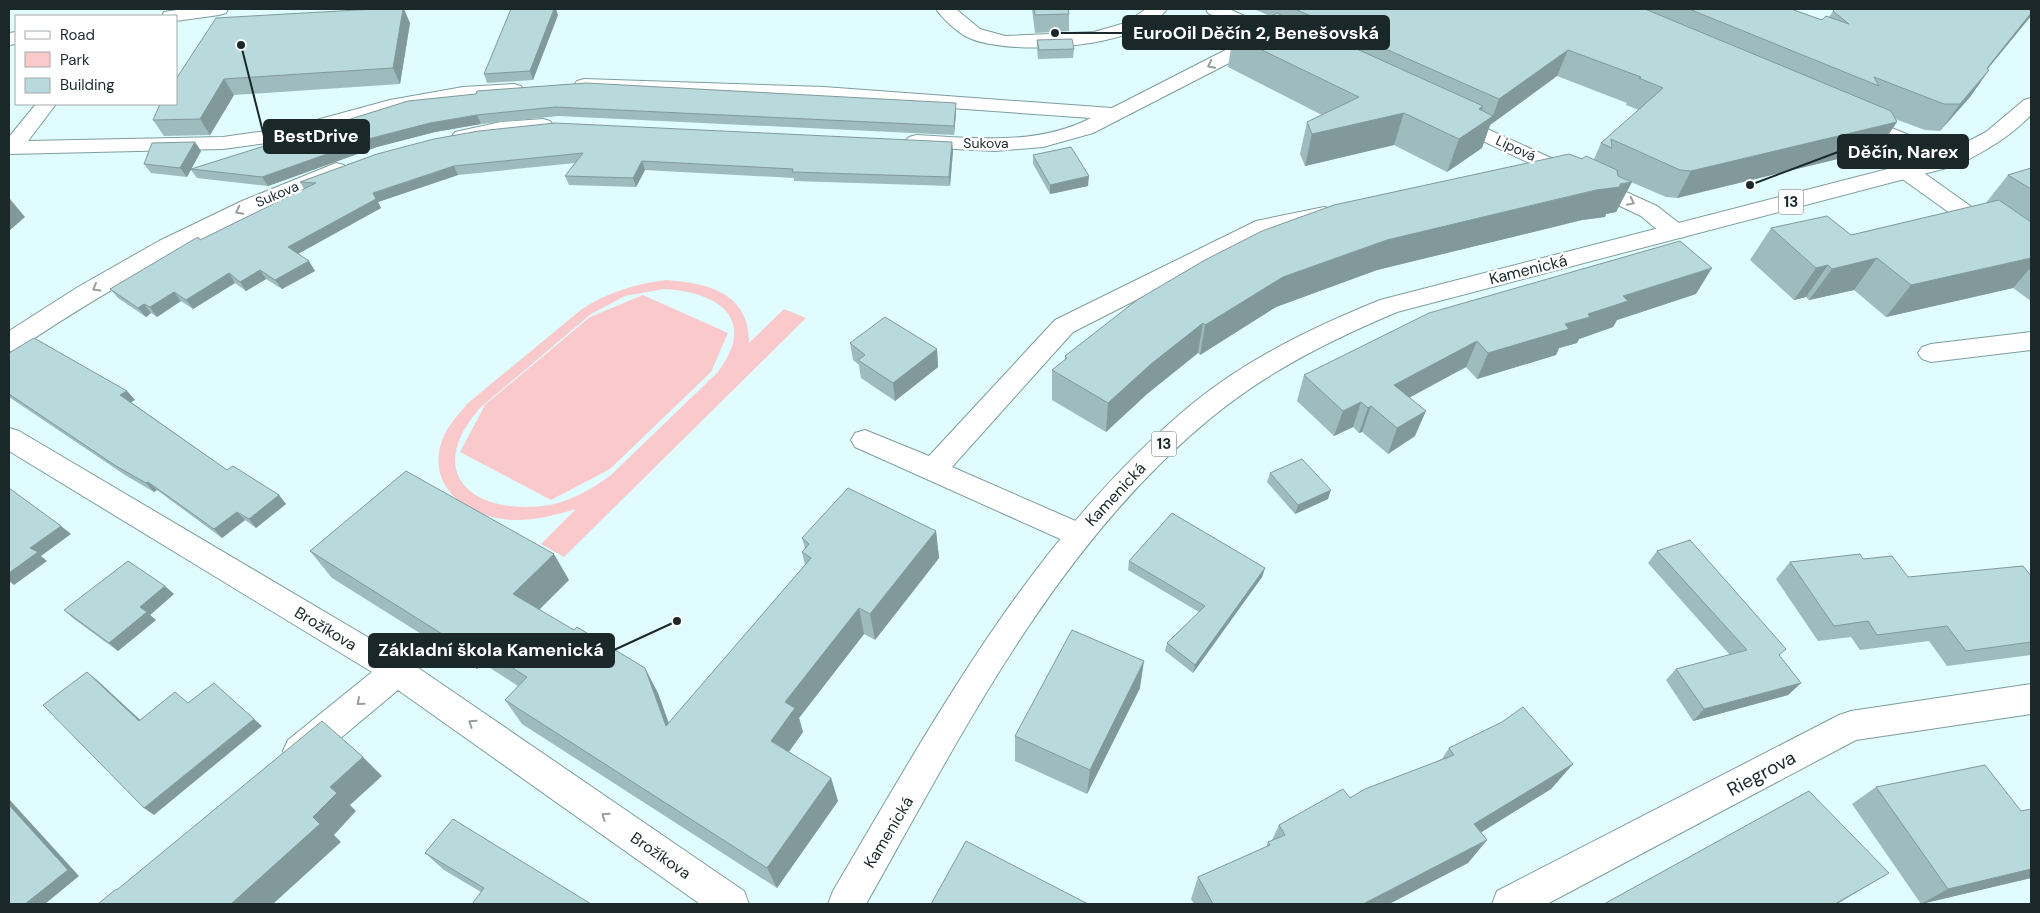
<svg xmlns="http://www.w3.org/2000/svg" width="2040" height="913" viewBox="0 0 2040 913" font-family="'DM Sans',sans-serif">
	<rect width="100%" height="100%" fill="#e1fcfe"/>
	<path fill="#f9c9cc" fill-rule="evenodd" d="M666,280c42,3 84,13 83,63l35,-34 22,9 -242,239 -23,-13 35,-35c-20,6 -39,11 -60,11 -44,0 -91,-31 -74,-79 5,-15 16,-26 26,-38l114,-94c27,-17 52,-25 84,-29zM664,289c54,3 94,29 54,83l-107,103c-20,15 -43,28 -68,31 -73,8 -119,-34 -63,-98l111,-94 34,-18z
		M643,295l85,38 -17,39 -101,97 -59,31 -91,-48 25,-47 105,-88z"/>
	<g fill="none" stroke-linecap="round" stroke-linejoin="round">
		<defs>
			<path id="minor" d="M936,9h20l24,20 25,7 89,-4 31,-9 21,-14h21c-27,40 -159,48 -200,28 -10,-5 -25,-19 -31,-28z
				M1206,9h23l59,27 3,4 -3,4 -7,2 -11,-4 -177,91 -50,14 -48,4 -79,-4 -7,-2 -4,-4 4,-4 7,-2c58,3 121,11 175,-17l-267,-19 -240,-8 -7,-2 -3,-4 3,-4 7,-2 240,8 288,21 143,-73 -47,-22z
				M514,84l7,2 3,4 -3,4 -58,5 -71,13 -104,28 -65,9 -214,5v-17l27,-33h20l-28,37 195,-4 64,-9 103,-28 73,-13z
				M1452,113l205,93 27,21 3,5 -3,5c-18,5 -30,-11 -43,-21l-196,-93 -3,-4 3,-4z
				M1855,113l103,42 3,5 -3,5 -8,1 -8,-1 -94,-42 -3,-4 3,-4z
				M543,119l7,2 3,4 -3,4 -49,5 -39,8 -7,-2 -3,-4 3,-4 46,-10z
				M336,163l8,2 3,5 -3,5c-116,46 -223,105 -326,174l-9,3v-21l69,-44 81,-46 83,-40z
				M1906,164l8,2 117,83v19l-8,-3 -125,-89 -3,-5 3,-5z
				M1324,207l8,2 3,5 -3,5 -62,13 -197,100 -121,135 135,59 5,8 -5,8 -10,4 -10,-4 -212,-95 -4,-7 4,-7 10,-3 64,26 126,-136 201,-99z
				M2031,332v18l-100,12 -9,-3 -4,-6 4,-6 9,-3z
				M9,428l10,3 389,230 336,230 5,13h-49l-302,-214 -86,72 -12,5 -12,-5 -5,-11 5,-11 84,-68 -363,-221z
				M2031,684v30l-175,26 -309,164h-55l5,-13 342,-176 12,-4z"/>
			<path id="major" d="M183,9h45l-2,4 -7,2 -43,6v-5h-14l2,-4z
				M16,32v12l-7,1v-12z
				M2031,98v17c-21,22 -46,36 -73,50l-561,147c-66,28 -129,59 -185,105 -156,128 -249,315 -346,487h-38l5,-13c103,-174 201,-356 359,-487 56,-46 122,-77 188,-104l562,-145 44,-23 38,-32z"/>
		</defs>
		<use href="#minor" stroke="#7d9d9e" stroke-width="2"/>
		<use href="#major" stroke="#7d9d9e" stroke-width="2"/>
		<use href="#minor" fill="#fff" fill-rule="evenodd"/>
		<use href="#major" fill="#fff" fill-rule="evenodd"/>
	</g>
	<path fill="#9ebbbd" d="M1032,9h36l1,5v17l-34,2z
		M1254,9h537l31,11 7,-3 4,-6 198,5 -44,54h2l-19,27 -30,34 -15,-1 -30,-11 -16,30 -202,49 -11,-1 -35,-15 -15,30 -10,2 -1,3 -23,3 -205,50 -101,37 -76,48 -2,-2 -51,41 -41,38 -54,-32v-30l13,-10v-4l517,-197h12l7,-16 38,-33 -13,-5 1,-2 -70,-27 -67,49 -8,23 -35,24 -53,-27 -89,21 -5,-12 7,-32 15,-7 -94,-48 5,-31 37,-20z
		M558,15l-25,65 -46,3 -3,-9z
		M410,23l-10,61 -166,11 -24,40 -46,1 -11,-16 23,-41z
		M1037,40l37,9 -1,9 -35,1 -1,-10z
		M408,101l548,11 -2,23 -396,-19 -77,8 -46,8 -58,15 -109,39 -71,-8 -6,-8 -4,7 -36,-4 -7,-9 51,-22 6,9 -10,18z
		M953,151l-3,35 -156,-5v-3l-149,-8 -9,17 -67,-2 -4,-9 10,-13 -117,12 -80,27 3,6 -83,46 17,17 -33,18 -16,-10 -20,12 -11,-8 -42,26 -12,-8 -24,16 -6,-4 -5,4 -28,-19 -8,-9 90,-49 104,-51 -4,-7 77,-28z
		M1033,155l55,31 -38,8 -17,-30z
		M2031,168v133l-18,-13 -127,29 -32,-27 -45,10 -3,-3 -12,3 -44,-40 21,-32 80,7 134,-31 23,-29z
		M1696,294l-79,26 -4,7 -34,12 -2,4 -18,5 -3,7 -79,24 -11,-12 -57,30 6,39 -27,18 -26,-22 -3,1 -6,-6 -19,9 -37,-35 7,-26z
		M850,343l87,6 1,18 -43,34 -34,-23 -2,-13 -6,-5z
		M9,353l118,38 8,9 -4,2 96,68 52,25 7,9 -30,24 -11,-8 -23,18 -65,-48 -3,2 -29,-17 -116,-78z
		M1270,473l58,26 -33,15 -28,-32z
		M936,531l3,27 -64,82 -11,-6 -65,84 4,14 -14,20 42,26 7,23 -61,87 -255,-164 -17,-24 13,-14 -34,-22 -7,5 -145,-91 -22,-27 259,29 -30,29 119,84 11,30 136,-158 -3,-13 3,-4 -3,-10z
		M1657,551l122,105 22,27 -13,12 -95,26 -27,-41 10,-11 54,-14 -82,-92z
		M1863,559l45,18 123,-1v79l-84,11 -18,-25 -69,9 -9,-13 -33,4 -42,-62 14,-17z
		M1129,561l136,7 -3,9 -69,96 -28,-22 2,-8 32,-31 -71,-42z
		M174,594l-24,21 6,5 -38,31 -44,-32 -10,-9z
		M1140,688l-53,106 -72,-33v-25z
		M1449,748l124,16 -22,25 -70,43 6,8 -19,23 -79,41h-195l-3,-5 7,-22 68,-30 2,-5 4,-2 7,-15 71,-27 92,-39z
		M1876,787l145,24 10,67 -110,26 -69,-100z
		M425,853l166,51 -110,-12 -37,-22z"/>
	<path fill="#81999a" d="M403,9h1l6,14 -10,61 -7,-16z
		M554,9h2l2,6 -25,65 -3,-9z
		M2031,13v3l-42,51 -19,26 19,-23 -19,27 -30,34 20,-27 48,-63z
		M1568,50l-11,26 -67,49 -8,23 -35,24 12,-33 20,-30 4,-3 -7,22 17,-12 6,-17z
		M224,79l10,16 -24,40 -10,-16z
		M956,103v9l-2,23v-9z
		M1404,113l-10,32 -89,21 7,-32z
		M477,115l4,9 -46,8 -58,15 -109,39 -6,-9 110,-39 58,-15z
		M1897,122l-18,27 -202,49 14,-27z
		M195,142l6,9 -14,26 -7,-9z
		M952,142l1,9 -3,35 -1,-9z
		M642,161l3,9 -9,17 -3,-9z
		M454,166l4,9 -80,27 3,6 -87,48 -6,-9 85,-54z
		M1089,176l-1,10 -38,8v-9z
		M1632,182l-16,30 -10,2 -1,3 -23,3 -205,50 -101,37 -76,48 5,-30 78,-48 104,-37z
		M10,199l15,18 -16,14v-30z
		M1877,258l-23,32 -45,10 23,-31z
		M2031,258v9l-18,21 -127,29 25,-32z
		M309,261l6,10 -33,18 -7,-9z
		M1828,265l-22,32 -12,3 22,-32z
		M1712,268l-16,26 -79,26 -4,7 -34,12 -2,4 -18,5 -3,7 -79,24 11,-26 77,-29 58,-28z
		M260,270l6,9 -20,12 -6,-9z
		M229,273l6,10 -42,26 -7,-9z
		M174,292l7,9 -24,16 -7,-10z
		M144,304l7,9 -5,4 -8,-9z
		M1203,323l-5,30 -51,41 -41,38 2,-29 43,-39z
		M1477,341l-11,26 -81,44 9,-26z
		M937,349l1,18 -43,34 -2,-18z
		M127,391l8,9 -7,4 -8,-9z
		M1361,402l-8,25 -19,9 9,-25z
		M1371,406l-9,26 -3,1 9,-25z
		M1426,411l-11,25 -27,18 9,-26z
		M148,482l9,8 -3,2 -8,-9z
		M1331,490l-3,9 -33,15 3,-9z
		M279,495l7,9 -30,24 -7,-9z
		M237,512l8,8 -23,18 -8,-9z
		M61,526l10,8 -30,22 6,5 -33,24 -5,-4v-8l21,-25z
		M936,531l3,27 -64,82 -5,-26z
		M554,554l15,26 -40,40 -16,-26z
		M1265,568l-3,9 -69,96 2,-8z
		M165,586l9,8 -24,21 6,5 -38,31 -9,-8 31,-36z
		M859,608l5,26 -65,84 4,14 -23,32 -9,-23 14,-39z
		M466,639l18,25 -7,5 -19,-25z
		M1144,661l-4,27 -53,106 3,-24z
		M645,668l13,25 20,57 -12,-24z
		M87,672l10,8 52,48 -10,-7z
		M1801,683l-13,12 -95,26 11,-12z
		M254,719l8,7 -108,89 -10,-7z
		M363,757l19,19 -32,29 6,6 -22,24 7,7 -68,62h-42l82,-87 17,-30z
		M1573,764l-22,25 -95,59 18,-24z
		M831,778l7,23 -61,87 -10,-20z
		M9,799l70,77 -34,28h-20l-16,-99z
		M1487,840l-19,23 -79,41h-26z
		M2031,869v9l-110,26 27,-15z
		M1889,873l-52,31h-2z"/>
	<path fill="#b8dadc" stroke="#81999a" d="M375,9h28l-10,59 -169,11 -24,40 -47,1 7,-16h16v-25l40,-61z
		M511,9h43l-24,62 -46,3z
		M1034,9h34l1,5 -34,1z
		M1295,9h350l246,102 6,11 -206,49 -11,-1 -69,-31 1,9 -11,-5 62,-55 -24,-10 2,-1 -73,-27 -69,49z
		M1689,9h102l31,11 4,-4 23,8 -16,-13 2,-2h196v4l-43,54 -1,2 2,1 -29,34h-16l-70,-27 5,9z
		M1277,13l206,93 -4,3 14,7 -34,23 -55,-26 -92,21 -5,-12 52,-25 -126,-61z
		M1072,39l2,10 -35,1 -2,-10z
		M586,83l370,20 -2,23 -399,-19 -78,8 -47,8 -58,15 -110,39 -71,-8 217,-68 68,-7 1,-3z
		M555,123l397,19 -3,35 -157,-5 1,-3 -151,-8 -9,17 -68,-2 18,-23 -129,13 -81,27 3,6 -88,48 21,14 -34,19 -15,-10 -20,12 -11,-9 -43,27 -12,-8 -24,15 -6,-3 -6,4 -28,-19 88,-52 2,3 116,-57 -16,-1 77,-28 57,-15 45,-8z
		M195,142l-15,26 -36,-4 8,-21z
		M1071,147l18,29 -39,9 -17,-30z
		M1569,154l13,5 4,-3 31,14 1,6 14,6 -12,2v3l-24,3 -209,50 -104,37 -78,48 -2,-2 -52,41 -43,39 -56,-33 15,-12 -2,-2 72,-56 68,-40 57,-29 72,-26z
		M2031,168v21l-23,-14z
		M1999,200l32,22v36l-120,27 -34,-27 -45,11 -4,-4 -12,3 -45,-40 56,-12 24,19z
		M1680,241l32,27 -89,28 5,5 -40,13 2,3 -25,7 4,5 -81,24 -11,-12 -83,44 32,26 -29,17 -26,-22 -3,2 -7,-6 -18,9 -39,-36 125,-62z
		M885,317l52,32 -44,34 -35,-23 7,-5 -15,-12z
		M34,338l93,53 -7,4 107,75 6,-4 46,29 -30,24 -12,-7 -23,17 -66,-47 -2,1 -30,-17 -107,-72v-41z
		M1302,459l29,31 -33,15 -28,-32z
		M406,471l148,83 -41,40 61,36 3,-3 68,41 21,58 145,-168 -9,-6 7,-8 -7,-6 46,-50 88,43 -66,83 -11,-6 -74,94 10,6 -24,33 60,37 -64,90 -262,-168 22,-23 -61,-38 -8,5 -148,-93z
		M9,488l52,38 -31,22 8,4 -29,21z
		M1172,513l93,55 -70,97 -28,-22 38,-37 -76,-45z
		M1690,540l96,109 -7,6 22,28 -97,26 -28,-40 71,-19 -90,-99z
		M1860,554l3,5 29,-3 16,21 115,-11 8,10v66l-65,9 -19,-25 -70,9 -9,-14 -34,5 -44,-64z
		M128,561l37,25 -25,21 7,5 -38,31 -45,-33z
		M1072,630l72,31 -54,109 -75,-34z
		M87,672l52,49 36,-29 13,11 26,-20 40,36 -110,89 -101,-103z
		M1523,707l50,57 -99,60 13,16 -124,64h-150l-15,-27 72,-32 -2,-3 17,-7 -6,-10 64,-36 7,9 15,-9 89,-34 -5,-7 53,-26z
		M322,721l41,36 -33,30 7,6 -24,24 7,7 -89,80h-133l17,-14 3,-1z
		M1985,765l36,46 10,-2v60l-83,20 -72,-102z
		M1809,791l80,82 -54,31h-231z
		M9,805l59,65 -43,34h-16z
		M453,819l138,85h-119l12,-16 -59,-35z
		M966,841l122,63h-157z"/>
	<defs><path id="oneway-chevron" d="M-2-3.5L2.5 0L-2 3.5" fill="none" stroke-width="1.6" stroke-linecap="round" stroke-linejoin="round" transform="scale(1.25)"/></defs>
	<g stroke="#989e9f">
		<use href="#oneway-chevron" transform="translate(1211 65) rotate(153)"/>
		<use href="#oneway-chevron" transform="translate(1631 202) rotate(26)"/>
		<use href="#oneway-chevron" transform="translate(239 211) rotate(153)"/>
		<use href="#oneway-chevron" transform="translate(96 288) rotate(150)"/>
		<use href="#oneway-chevron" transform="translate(360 702) rotate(140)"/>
		<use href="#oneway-chevron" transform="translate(472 723) rotate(-145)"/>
		<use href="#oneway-chevron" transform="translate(605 816) rotate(-145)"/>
	</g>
	<g text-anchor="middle" stroke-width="5" stroke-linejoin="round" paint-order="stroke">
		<g font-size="14" fill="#1b2829" stroke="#fff">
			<text x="986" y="148">Sukova</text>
			<text transform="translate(1516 148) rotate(25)" y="5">Lipová</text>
			<text transform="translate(277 194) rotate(-23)" y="5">Sukova</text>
		</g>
		<g fill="#fff" stroke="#5f6869" stroke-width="1">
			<rect x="1778.5" y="189.5" width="25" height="25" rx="4"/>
			<rect x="1151.5" y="431.5" width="25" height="25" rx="4"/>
		</g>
		<g font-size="15" font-weight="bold" fill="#1b2829">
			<text x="1791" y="207">13</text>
			<text x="1164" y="449">13</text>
		</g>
		<g font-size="16" fill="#1b2829" stroke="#fff">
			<text transform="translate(1528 269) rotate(-14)" y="6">Kamenická</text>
			<text transform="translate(1115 494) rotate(-47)" y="6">Kamenická</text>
			<text transform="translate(326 628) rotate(31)" y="6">Brožíkova</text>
			<text transform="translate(888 832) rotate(-59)" y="6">Kamenická</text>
			<text transform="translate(661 855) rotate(35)" y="6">Brožíkova</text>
		</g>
		<g font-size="19" fill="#1b2829" stroke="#fff">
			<text transform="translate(1761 773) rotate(-28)" y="7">Riegrova</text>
		</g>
	</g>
	<path fill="none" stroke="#1b2829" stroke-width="2" d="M1055 33L1123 33M241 45L264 136M1750 185L1838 152M677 621L614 650"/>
	<g fill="#1b2829" stroke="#fff" stroke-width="2">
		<circle cx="1055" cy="33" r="5"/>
		<circle cx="241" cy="45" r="5"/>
		<circle cx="1750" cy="185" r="5"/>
		<circle cx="677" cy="621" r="5"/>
	</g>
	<g fill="#1b2829" stroke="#1b2829" stroke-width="2">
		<rect x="1123" y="16" width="266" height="33" rx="5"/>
		<rect x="264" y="120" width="105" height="33" rx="5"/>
		<rect x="1838" y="135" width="130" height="33" rx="5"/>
		<rect x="369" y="634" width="245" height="33" rx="5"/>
	</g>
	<g font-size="18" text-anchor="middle" font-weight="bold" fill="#fff">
		<text x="1256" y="39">EuroOil Děčín 2, Benešovská</text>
		<text x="316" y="142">BestDrive</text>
		<text x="1903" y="158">Děčín, Narex</text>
		<text x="491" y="656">Základní škola Kamenická</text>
	</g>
	<rect width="2040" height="913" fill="none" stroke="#1b2829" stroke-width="20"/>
	<rect x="15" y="15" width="162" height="90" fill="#ffffff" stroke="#a4a9a9"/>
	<rect x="25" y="31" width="25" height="8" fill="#ffffff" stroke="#a4a9a9"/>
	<text x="60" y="40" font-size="15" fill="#1b2829">Road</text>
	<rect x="25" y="52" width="25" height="15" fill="#f9c9cc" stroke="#a4a9a9"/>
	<text x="60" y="65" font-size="15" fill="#1b2829">Park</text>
	<rect x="25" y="78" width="25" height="15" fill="#b8dadc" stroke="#a4a9a9"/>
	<text x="60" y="90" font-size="15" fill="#1b2829">Building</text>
</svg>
